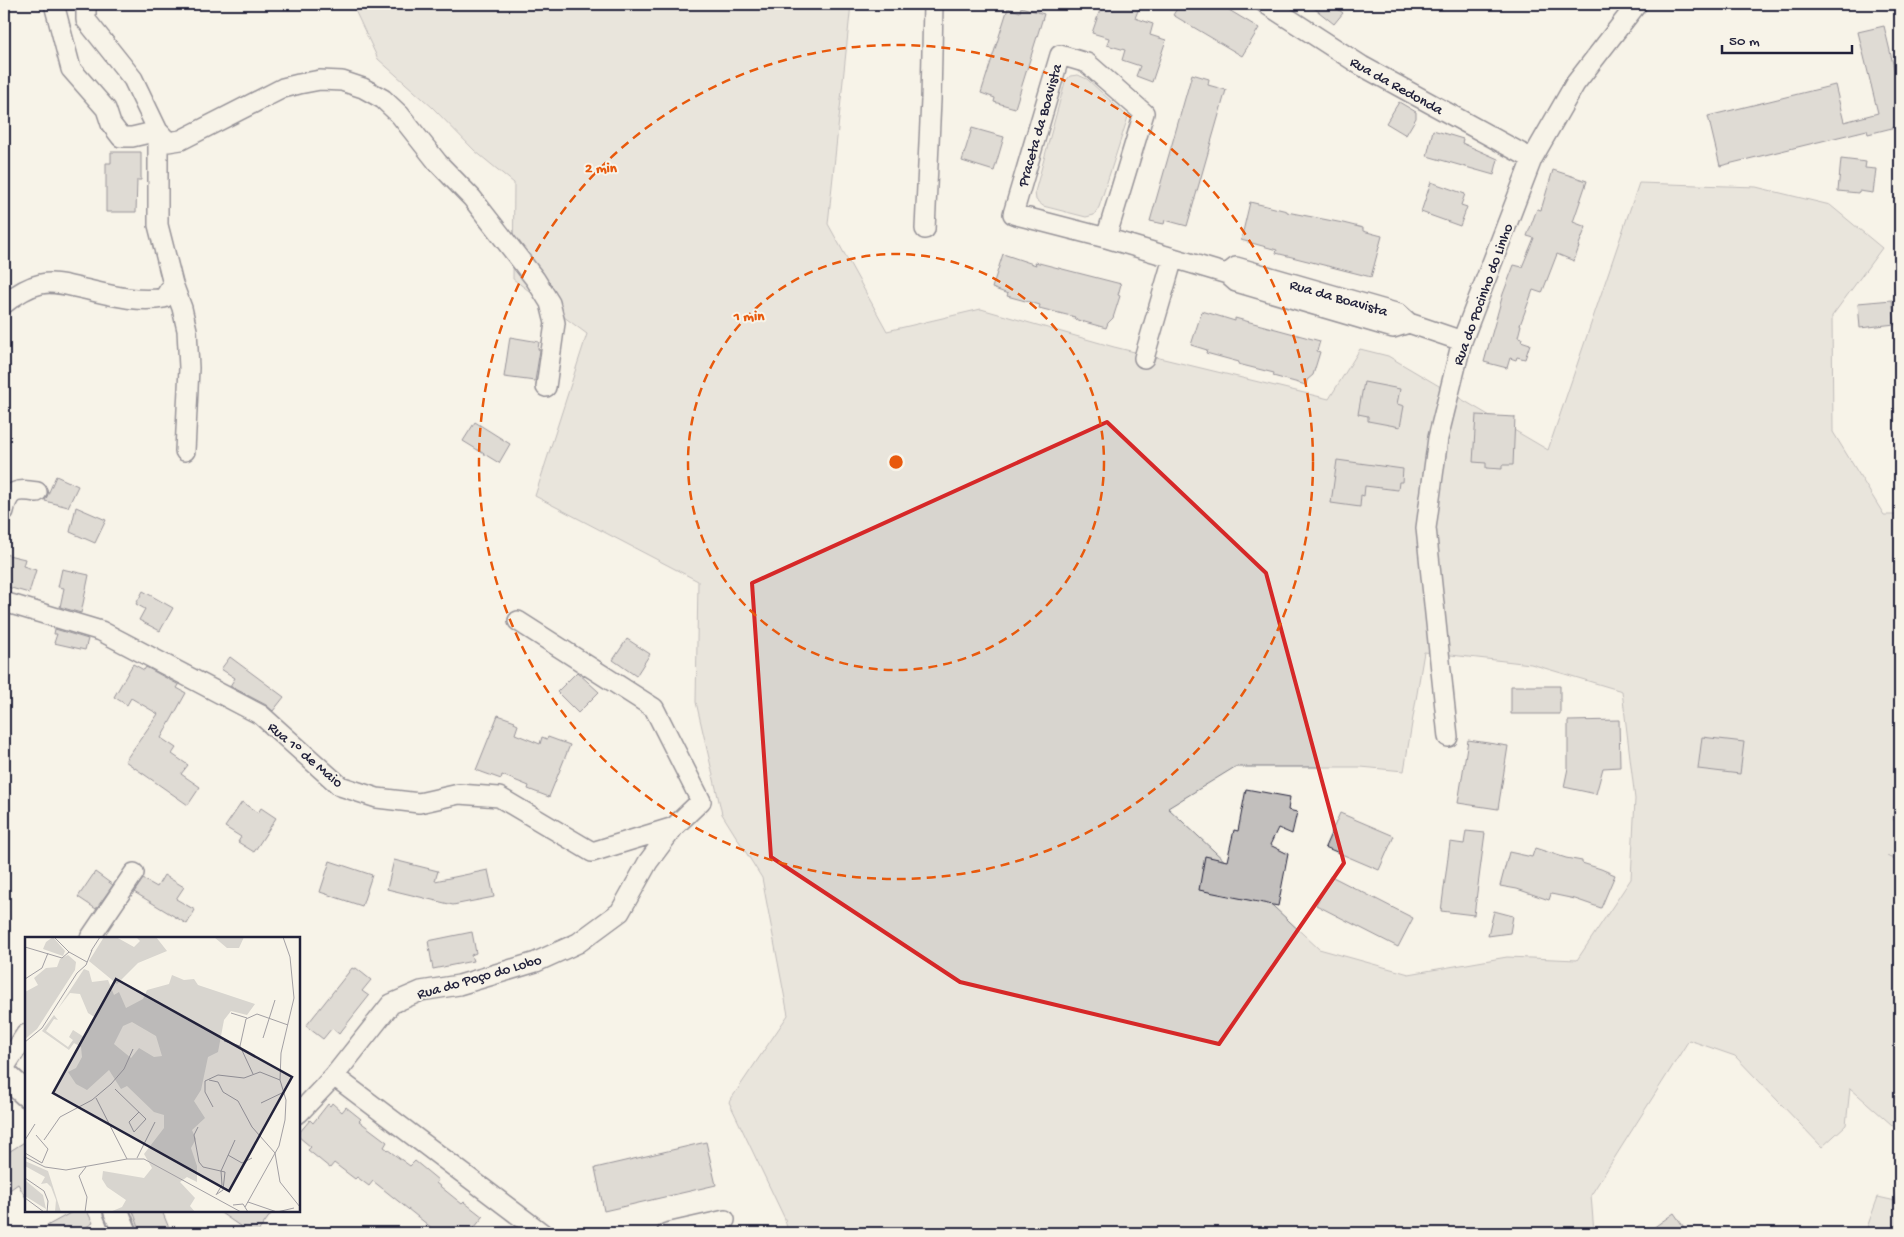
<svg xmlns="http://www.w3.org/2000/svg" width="1904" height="1237" viewBox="0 0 1904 1237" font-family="'Gochi Hand',sans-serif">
	<rect width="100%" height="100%" fill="#f7f3e8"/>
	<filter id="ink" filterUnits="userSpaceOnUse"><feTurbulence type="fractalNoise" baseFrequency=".02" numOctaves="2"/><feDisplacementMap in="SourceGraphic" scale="10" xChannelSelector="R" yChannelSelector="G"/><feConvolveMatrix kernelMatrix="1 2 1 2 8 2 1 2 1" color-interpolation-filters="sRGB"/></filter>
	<g filter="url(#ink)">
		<path fill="#d8d5cf" stroke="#7d7c85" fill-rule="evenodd" d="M352,4h499l-23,220 59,107 94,-22 133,38 215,52 31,-50 28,7 160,94 91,-267 117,4 74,18 52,43 -50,68 1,116 51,83h16v193l-7,112 7,1v40l-13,-5 13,7v269l-50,-44 -4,37 -24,22 -87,-91 -46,-16 -98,155 3,38h-806l-3,-14 -56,-117 59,-87 -26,-137 -40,-64 -26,-112 2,-121 -163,-85 52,-162 -74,-55 1,-96 -39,-32 -43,-44 -54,-48zM1424,652l107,12 91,27 13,108 -4,80 -54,81 -70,-3 -98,17 -90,-25 -151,-141 67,-41h126l43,4z
			M1078,75l9,4 41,38 -29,90 -5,8 -8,2 -43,-11 -7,-6 -1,-8 30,-110 5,-6z
			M1878,1197l22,5v31h-35z"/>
		<path fill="#c2bfbd" stroke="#22223b" d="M1102,4h24l13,4 -4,10 18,6 -3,11 16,5 -14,42 -16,-6 4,-10 -18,-6 3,-10 -18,-5 2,-7 -17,-5z
			M1180,4h39l40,24 -17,28 -69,-41z
			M1309,4h22l12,9 -9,11z
			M1021,7l23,7 -29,94 -21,-6 1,-4 -14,-5 27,-85 12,4z
			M1884,26l16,67v33l-32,8 -1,-4 -147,36 -12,-50 127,-31 9,37 34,-9 -20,-81z
			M1192,74l17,5 -1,6 18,5 -39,136 -22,-6 -1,4 -14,-3z
			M1399,102l17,10v6l-10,17 -20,-12z
			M972,128l32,9 -10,34 -32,-10z
			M1433,130l30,9 -1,4 36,16 -4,16 -67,-19z
			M111,152h30v28h-4l-1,32h-30v-49h5z
			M1841,159l25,3 -1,6 11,1 -3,24 -14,-2 -1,2 -20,-2z
			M1553,170l34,11 -14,41 13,5 -8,20h1l-5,14 -17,-7 -15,39 -9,-3 -13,35h1l-3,12 4,1 -1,3 9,3 -5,15 -8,-2 -1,3 -6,-2 -3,10 -23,-6 19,-68 11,-29 8,2 12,-29 -7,-2 10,-27 4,1z
			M1431,182l34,12 -4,11 6,2 -7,19 -39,-14z
			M1250,202l37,9v1l56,11 20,5v3l19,5 -11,41 -95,-24 1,-3 -36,-10z
			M1003,254l33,11 -1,-3 86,22 -3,11 2,1 -7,22 -5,5 -2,5 -32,-9 1,-2 -36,-9 1,-3 -33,-9 1,-2 -16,-6z
			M1892,300l3,24 -35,4 -2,-25z
			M1202,311l33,10v-3l85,23 -3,10 3,1 -7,23 -6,5 -1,5 -33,-9 1,-3 -36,-9 1,-2 -33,-9 1,-3 -16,-5z
			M510,337l29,5 -1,7 2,1 -5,31 -31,-4z
			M1364,382l36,7 -3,15 7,2 -4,21 -32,-6v-5l-10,-2z
			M1476,415l39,2 -2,48h-11v4l-16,-1v-5l-13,-1z
			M475,422l35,22 -11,19 -36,-22z
			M1337,460l66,9 -1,13h-3l-1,8 -33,-4 -1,10 -3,-1 -1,12 -29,-4z
			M56,476l22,10 -10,21 -23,-6z
			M76,507l30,13 -11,23 -25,-11z
			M4,554l21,5 -2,7 13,4 -7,23 -25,-7z
			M62,569l27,6 -8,38 -21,-6 4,-19 -6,-1z
			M143,591l30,17 -13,23 -21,-11 6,-11 -9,-5z
			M55,629l33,10 -3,11 -31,-7 3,-9h-3z
			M627,639l23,15 -14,22 -23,-16z
			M230,657l54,40 -11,14 -7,-6 -36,-19 5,-8 -14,-9z
			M133,664l11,6 2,-3 33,18 -2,3 9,5 -25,45 15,10 -4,6 16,11 -7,9 19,13 -12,18 -63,-44 33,-47 -27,-16 -4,7 -13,-8z
			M577,672l22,20 -21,21 -21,-21z
			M1511,686h49v28h-49z
			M498,715l17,6 -1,2 4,2 -3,9 25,10 2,-7 5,2 1,-2 22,8 -21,52 -21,-8 1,-3 -27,-11 -1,4 -25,-9z
			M1619,720l1,47 -17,1 -7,26 -32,-7 4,-19v-47z
			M1702,737l42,5 -4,32 -42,-5z
			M1468,740l40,6 -10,63 -40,-6z
			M1246,789l44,8 -2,13 9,2 -5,22 -14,-6 -8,17 18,9 -10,52 -79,-16 6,-34 22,5 7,-31 4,1z
			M242,802l16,11 3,-5 15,10 -22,34 -16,-10 3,-5 -16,-10z
			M1340,813l54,23 -15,34 -54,-23z
			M1466,831l19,2 -11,82 -33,-4 9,-69 14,2z
			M1535,848l31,10 16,3v2l19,6 14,6 -14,33 -26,-9 -24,-5 -2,6 -32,-11 -17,-3 9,-34 23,5z
			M394,860l44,11 -3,10 53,-11 6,27 -41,8 -66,-16z
			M330,861l42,14 -10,31 -42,-14z
			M95,872l18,13 -17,24 -18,-12z
			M164,875l20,12 -8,12 19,11 -8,14 -53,-32 9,-13 14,8z
			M1331,876l82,42 -15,29 -82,-42z
			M1494,911l19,5 -3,17 -22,3z
			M472,932l4,21 -5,2 2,6 -40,8 -5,-28z
			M352,968l2,1 2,-1 15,12 -9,11 7,5 -30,38 -7,-6 -9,11 -17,-13z
			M332,1103l10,9 4,-5 15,12 -2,2 28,21 -3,5 26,19 5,-5 23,19 -2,3 26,21 2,-2 19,15 -13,16h-32l-65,-52 -4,5 -12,-9 -2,2 -21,-16 -4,5 -22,-18 3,-3 -12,-10v-4l11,-13 3,3 15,-19 2,2z
			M26,1141v57l-8,-14 -14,10v-39z
			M706,1142l10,43 -112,26 -9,-43z
			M74,1211h13l6,12 -7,4 4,6h-56z
			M133,1211h29l9,22h-30z
			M218,1211h55l-16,22h-7z
			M1674,1213l14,20h-42z"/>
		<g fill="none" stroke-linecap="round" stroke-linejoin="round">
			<defs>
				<path id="minor" d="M54,4l17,65 35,40 5,15 10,13h11l26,-6 10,11 13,-2 102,-52 16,-4 21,-4 22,1 21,7 20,11 17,16 38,48 34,35 63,81 15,24 5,20 -9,64
					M86,4v16l47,59 25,52v94l15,59 9,24 5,22 2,38 -4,83
					M1266,4l96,62 170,93
					M925,229l6,-129 2,-96
					M1106,238l38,-125 -57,-50 -27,-8 -47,159 93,24 121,36 9,8 157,46 16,-5
					M1227,274l9,-7 163,47 10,9 53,18
					M4,304c11,-9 23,-17 37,-20 14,-3 29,2 43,5 26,6 54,14 80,9l9,-14
					M1144,358l29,-100
					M4,511c5,-22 13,-22 33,-19
					M4,602l97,29 160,84 79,71 37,12 42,5 40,-9 40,3 93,55 82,-25
					M1448,737l-22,-209 12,-90 24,-97 70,-182 43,-75 62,-80
					M90,938l44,-65
					M4,1068l22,-34
					M334,1076l208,157
					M299,1113l35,-37 57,-72 30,-13 38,-6 77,-23 42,-19 42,-31 28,-50 26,-35 27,-26 -47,-93 -136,-87
					M667,1233l58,-13"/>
				<path id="tertiary" d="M4,1074l22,20
					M116,1211l9,22"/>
			</defs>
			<use href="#minor" stroke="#22223b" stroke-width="22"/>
			<use href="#tertiary" stroke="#22223b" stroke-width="28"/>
			<use href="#minor" stroke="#f7f3e8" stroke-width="19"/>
			<use href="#tertiary" stroke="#f7f3e8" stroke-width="24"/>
		</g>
	</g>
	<path d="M0 0H1904V1237H0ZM1107,422l159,151 78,290 -125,181 -259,-62 -189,-125 -19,-274z" fill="#f7f3e8" fill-opacity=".55" fill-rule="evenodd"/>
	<path fill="none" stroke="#d62828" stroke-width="4" stroke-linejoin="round" d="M1107,422l159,151 78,290 -125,181 -259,-62 -189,-125 -19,-274z"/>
	<g fill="none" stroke="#e8590c" stroke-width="2.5" stroke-dasharray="9 6">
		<circle cx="896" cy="462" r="208"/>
		<circle cx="896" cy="462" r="417"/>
	</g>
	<g text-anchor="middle" stroke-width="4" stroke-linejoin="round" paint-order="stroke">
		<g font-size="15" fill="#22223b" stroke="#f7f3e8">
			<text transform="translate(1397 85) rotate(29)" y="5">Rua da Redonda</text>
			<text transform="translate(1039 125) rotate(-74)" y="5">Praceta da Boavista</text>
			<text transform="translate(1482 294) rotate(-70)" y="5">Rua do Pocinho do Linho</text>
			<text transform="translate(1339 297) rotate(16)" y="5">Rua da Boavista</text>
			<text transform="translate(306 754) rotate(40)" y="5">Rua 1° de Maio</text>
			<text transform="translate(479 976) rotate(-16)" y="5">Rua do Poço do Lobo</text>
		</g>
	</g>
	<g transform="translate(25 937)">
		<rect width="275" height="275" fill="#f7f3e8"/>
		<path d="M28,0l12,14 -2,5 -20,-7 3,-7zM79,0h12l18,10 6,-6 -4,-4h20l11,14 -29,12 -21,21 -28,-23zM189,0h30l-5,11h-12zM43,18l8,7 -1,8 -38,59 -12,10v-47l13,-7 -4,-7 12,-10 11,-1 3,-8zM59,32l5,2 3,11 16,-2 6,15 5,-3 7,16 17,-9 4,-9 22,-6 3,-9 12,5 10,-1 4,6 57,19 -8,11 -16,-4 -7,9 -6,32 -10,5 -7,33 -7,11 11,17 -13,12 4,9 -5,9 6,18v16l-10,-5 -7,5 15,16 -5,8 5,6h-85l12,-5 4,-7 -19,-13 -5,-8 1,-8 41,7 8,-10 -8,-14 20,-26v-13l-10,-3 -27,-26 -6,3 -12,-19 -22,20 -11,-6 -8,-12 8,-4 6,-11 -1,-10 -7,-4 -5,7 -27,-19 12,-16 4,5 -4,-1 -8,12 22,16 5,-7 -4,-3 4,-7 11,7 12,-19 -8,-5 -8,-19 -10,-1 -13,17zM107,85l24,14 6,20 -8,1 -15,-9 -8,10 -17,-14 9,-18zM0,224l23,10 13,41h-6l1,-12 -5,-13 -4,-4 -6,1 4,-7 -20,-11zM1,244l17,14 3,14 -21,-13z" fill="#d8d5cf" fill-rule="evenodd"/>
		<path fill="none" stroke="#a29fa3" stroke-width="1" d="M29,0l15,15 18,10M0,10l37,11 7,-6M66,14l9,-14M0,42l17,-11 6,-15M206,76l16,5M238,101l12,-38M199,104l16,5M0,105l17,-14 35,-55 9,-8 6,-15M228,137l-13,-28 6,-27 11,-5 31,11M184,143l9,2 5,10 15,9 14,26 23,26 5,29 20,25M90,152l31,30 -12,13 -5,-10 10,-10M71,161l31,61M236,166l23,-11M188,170l-8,-15v-11l13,-6 26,3 16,-6 20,8M173,190l-4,8 5,27 4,5 22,5 -2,18 -6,4M0,203l10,-16M19,203l16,-23 32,-17 19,-16 13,-15 9,-20M0,216l17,10 6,-14 -12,-14M203,218l14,8 10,-5M0,220l20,10 21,3 61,-11h17l97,53M112,221l18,-36M0,241l19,13 4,10 -1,11M191,258l6,-10 -1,-14 14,-31M0,261l19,14M223,265l29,10 17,-4M208,268l10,-1 5,8M220,270l34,-61 6,-26 1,-20 -6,-20 1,-27 13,-55 -4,-41 -7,-20M60,275l2,-15 -8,-21 7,-9"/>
		<path fill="#22223b" fill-opacity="0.15" stroke="#22223b" stroke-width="2.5" d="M91,42l176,98 -63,114 -176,-98z"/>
		<rect width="275" height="275" fill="none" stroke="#22223b" stroke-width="2.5"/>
	</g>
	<circle cx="896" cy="462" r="8" fill="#e8590c" stroke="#f7f3e8" stroke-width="2.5"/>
	<g font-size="15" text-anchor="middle" font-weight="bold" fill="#e8590c" stroke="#f7f3e8" stroke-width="4" stroke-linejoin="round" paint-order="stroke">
		<text x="601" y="172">2 min</text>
		<text x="749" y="320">1 min</text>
	</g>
	<rect width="1904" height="1237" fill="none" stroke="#f7f3e8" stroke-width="20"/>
	<rect x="10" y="10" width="1884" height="1217" fill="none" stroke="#22223b" stroke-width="2" filter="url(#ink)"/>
	<path d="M1722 45v8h130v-8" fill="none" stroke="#22223b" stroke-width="2.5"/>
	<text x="1729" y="45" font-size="15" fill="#22223b" stroke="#f7f3e8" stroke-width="4" paint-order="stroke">50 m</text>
</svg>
